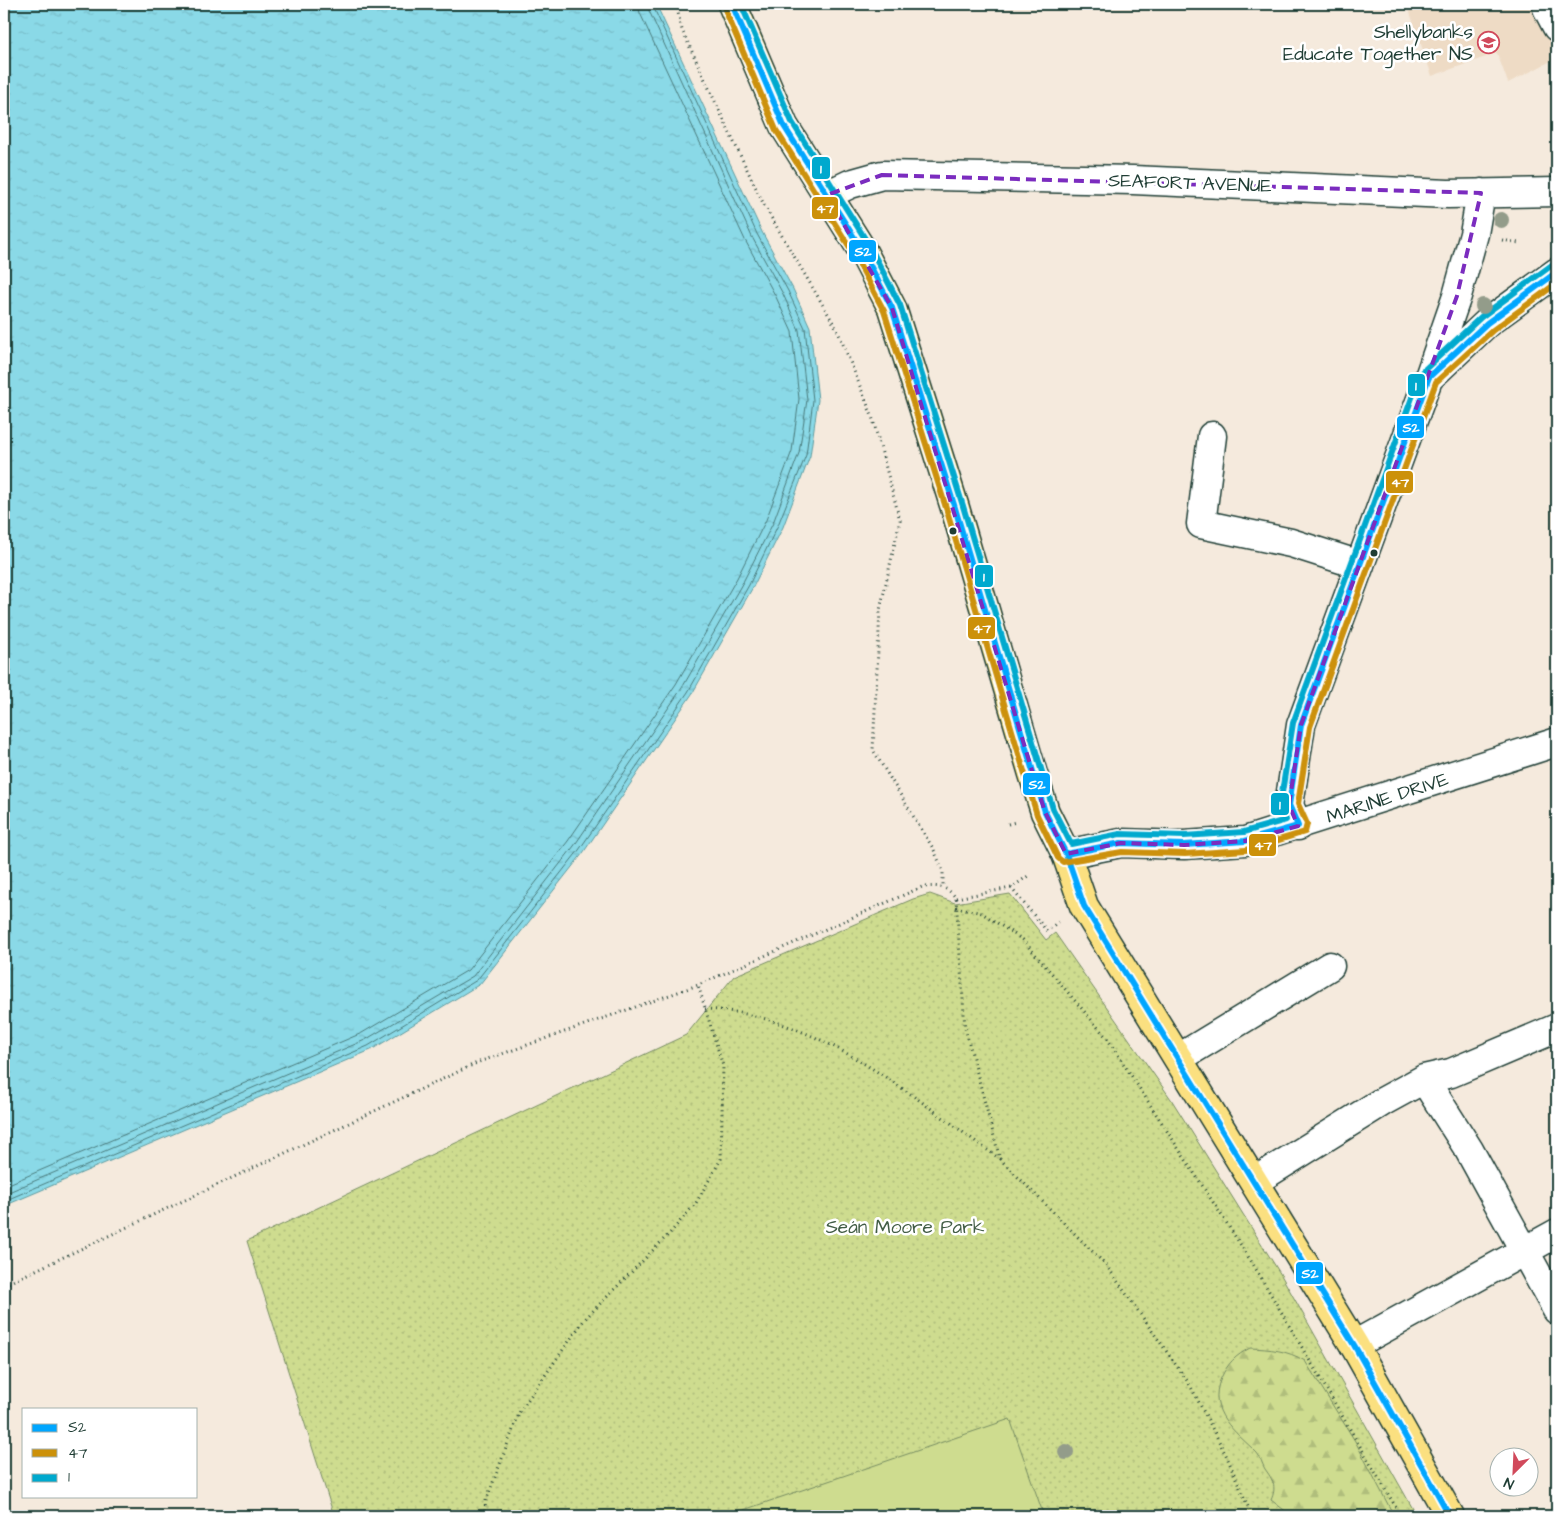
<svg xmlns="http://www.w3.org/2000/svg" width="1561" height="1520" viewBox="0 0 1561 1520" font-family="'Architects Daughter',sans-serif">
	<defs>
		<pattern id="green-dots" width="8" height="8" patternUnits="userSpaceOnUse" patternTransform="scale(1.25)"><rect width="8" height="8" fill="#cedc8f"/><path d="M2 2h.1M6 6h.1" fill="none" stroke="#b0be7c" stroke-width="1.8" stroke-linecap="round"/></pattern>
		<pattern id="forest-firs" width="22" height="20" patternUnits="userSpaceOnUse" patternTransform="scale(1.25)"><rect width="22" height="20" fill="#cedc8f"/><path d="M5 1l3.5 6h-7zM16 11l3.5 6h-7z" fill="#b0be7c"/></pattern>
		<pattern id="water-ripples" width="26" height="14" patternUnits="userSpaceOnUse" patternTransform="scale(1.25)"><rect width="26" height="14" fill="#8ad9e7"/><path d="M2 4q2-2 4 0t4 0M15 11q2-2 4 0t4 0" fill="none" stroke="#77bbc7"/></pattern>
	</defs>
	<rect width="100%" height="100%" fill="#f5eadd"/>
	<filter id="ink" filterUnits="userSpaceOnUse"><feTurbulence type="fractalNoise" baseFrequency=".02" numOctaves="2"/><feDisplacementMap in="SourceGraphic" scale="10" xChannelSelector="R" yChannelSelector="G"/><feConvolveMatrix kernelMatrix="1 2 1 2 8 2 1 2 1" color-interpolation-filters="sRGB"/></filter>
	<g filter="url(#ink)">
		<path fill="#eedbc5" d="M1196,4h148l-63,5z
			M1407,4h150v54l-49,25 -11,-30 -65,23z"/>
		<path fill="url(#green-dots)" stroke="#768c62" d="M930,894l25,9 55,-9 36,46 9,-7 116,166 110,176 136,241h-1083l-87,-275 439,-206 48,-59 179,-77z"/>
		<path fill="url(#forest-firs)" stroke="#768c62" d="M1250,1348c20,1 37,2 55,13l50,80 39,75h-53l-1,-3 -12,-5 -13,4 -6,4h-17l-21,-16c6,-13 2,-20 -6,-31 -3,-5 -4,-12 -9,-17 -20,-20 -50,-40 -35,-74 7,-15 14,-22 29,-30z"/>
		<path fill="#cedc8f" stroke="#768c62" d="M1010,1419l34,97h-318z"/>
		<path fill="url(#water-ripples)" stroke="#5f9b9f" d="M4,4h652l106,228 31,57 17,38 8,73 -8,56 -27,71 -30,60 -61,107 -109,159 -103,131 -109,66 -367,156z"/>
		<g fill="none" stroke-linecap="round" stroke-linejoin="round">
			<path stroke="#4a7b7c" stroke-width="1" d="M4,1186l358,-153 106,-63 100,-129 108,-157 61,-106 29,-58 26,-69 7,-52 -7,-67 -16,-35 -31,-57 -105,-227 -2,-9
				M4,1194l361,-154 108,-64 101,-130 108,-158 61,-106 30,-59 26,-70 8,-53 -8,-70 -16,-36 -31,-57 -106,-233
				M4,1201l364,-155 109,-66 102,-130 109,-158 61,-107 29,-60 28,-70 7,-55 -8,-72 -17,-37 -31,-57 -105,-230"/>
			<defs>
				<path id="minor" d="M1547,8l10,19
					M827,195l23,-11 32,-9 251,5 315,14 109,-2
					M1432,375l55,-52 70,-51
					M1212,436l-11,88 90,19 69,22
					M1298,826l-9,-21 12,-80 128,-348 28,-81 17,-62 7,-41
					M1066,854l55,-11 63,2 61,-4 312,-99
					M1179,1058l151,-92
					M1424,1079l27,-6 106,-45
					M1255,1181l127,-79 42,-23 45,71 88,160
					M1354,1345l203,-112"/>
				<path id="major" d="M732,4l52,122 78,124 30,58 63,200 78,266 12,38 21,42 18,52 270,439 96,171"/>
			</defs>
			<use href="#minor" stroke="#1f3d34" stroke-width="31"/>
			<use href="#major" stroke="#1f3d34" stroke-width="31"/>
			<path stroke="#1f3d34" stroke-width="3" stroke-dasharray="1 4" stroke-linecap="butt" d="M676,4l6,26 50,108 33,69 72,122 35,87 28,104 -20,90 -7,140 61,100 9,21v16
				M1502,240l17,3
				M1008,824l8,-2
				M1011,888l36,43 11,-9
				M956,898l55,-10 17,-12
				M956,907l26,6 41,27 84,98 146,226 148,252
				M705,1009c114,5 206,87 295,150
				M4,1285l475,-223 219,-77 224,-98c15,-1 24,-2 34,11l9,130 35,131 106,106 84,120 37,72 25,59
				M484,1516l2,-15 34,-90 64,-91 86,-87 26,-30 25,-44 2,-93 -25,-81"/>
			<use href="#minor" stroke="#fff" stroke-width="28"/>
			<use href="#major" stroke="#fbe080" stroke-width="28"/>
			<defs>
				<path id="bus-1" d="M732,4l52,122 78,124 30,58 63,200 90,304 21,42 18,52 270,439 96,171
					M1066,854l55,-11 63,2 61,-4 53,-15 -9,-21 12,-80 128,-348 58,-54 70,-51"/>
				<path id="bus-2" d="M724,7l52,123 78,124 30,57 63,200 90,304 21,43 5,4 59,-10 63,2 61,-4 59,-18 2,-8 -9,-20 12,-77 126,-345 57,-52 64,-47"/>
				<path id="bus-3" d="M741,4l51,118 77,123 31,60 63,201 90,303 18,35 49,-10 64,2 60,-4 42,-12 -6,-15 13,-82 128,-350 60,-56 71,-52"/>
			</defs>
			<use href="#bus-1" stroke="#fff" stroke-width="10"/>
			<use href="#bus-2" stroke="#fff" stroke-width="10"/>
			<use href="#bus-3" stroke="#fff" stroke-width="10"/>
			<use href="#bus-1" stroke="#00a6ff" stroke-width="6"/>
			<use href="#bus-2" stroke="#cc910a" stroke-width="6"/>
			<use href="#bus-3" stroke="#00a9ce" stroke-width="6"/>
		</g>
		<g fill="#939c8a">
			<circle cx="1501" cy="220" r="8"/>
			<circle cx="1483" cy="306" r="8"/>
			<circle cx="1066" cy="1452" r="8"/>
		</g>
	</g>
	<path fill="none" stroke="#7b2cbf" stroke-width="4" stroke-dasharray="10 6" stroke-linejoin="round" d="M882,175l599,18 -24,103 -156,429 -12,80 9,21 -53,15 -61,4 -63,-2 -55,11 -21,-42 -12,-38 -141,-466 -65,-113z"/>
	<defs>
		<symbol id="school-ring" viewBox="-11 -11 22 22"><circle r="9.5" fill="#fff" stroke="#d1495b" stroke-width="1.5"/><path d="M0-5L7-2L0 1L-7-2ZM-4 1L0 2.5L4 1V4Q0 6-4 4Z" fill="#d1495b"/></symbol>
	</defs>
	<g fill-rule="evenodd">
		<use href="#school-ring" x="1476" y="30" width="25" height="25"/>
	</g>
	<g fill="#1f3d34" stroke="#fff" stroke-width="2">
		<circle cx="953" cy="531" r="4.5"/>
		<circle cx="1374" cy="553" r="4.5"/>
	</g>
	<g text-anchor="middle" stroke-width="5" stroke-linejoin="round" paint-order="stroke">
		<g font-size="19" fill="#1f3d34" stroke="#fff" text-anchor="end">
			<text x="1473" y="38">Shellybanks<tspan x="1473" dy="22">Educate Together NS</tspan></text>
		</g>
		<g font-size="19" fill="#1f3d34" stroke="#fff">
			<text transform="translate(1190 182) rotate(2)" y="7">SEAFORT AVENUE</text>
			<text transform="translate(1387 797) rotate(-18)" y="7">MARINE DRIVE</text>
		</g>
		<g font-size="19" fill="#425d46" stroke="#fff">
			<text x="905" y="1233">Seán Moore Park</text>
		</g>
	</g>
	<g stroke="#fff" stroke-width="2">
		<rect x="811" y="156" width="20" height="24" rx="5" fill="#00a9ce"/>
		<rect x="811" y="196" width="28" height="24" rx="5" fill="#cc910a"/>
		<rect x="848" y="239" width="29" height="24" rx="5" fill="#00a6ff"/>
		<rect x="1407" y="373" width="19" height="24" rx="5" fill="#00a9ce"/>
		<rect x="1396" y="415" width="29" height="24" rx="5" fill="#00a6ff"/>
		<rect x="1385" y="470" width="29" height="24" rx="5" fill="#cc910a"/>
		<rect x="974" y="564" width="20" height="24" rx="5" fill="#00a9ce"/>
		<rect x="967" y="616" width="29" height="24" rx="5" fill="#cc910a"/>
		<rect x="1022" y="772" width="29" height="24" rx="5" fill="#00a6ff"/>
		<rect x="1270" y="792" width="20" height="24" rx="5" fill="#00a9ce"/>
		<rect x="1248" y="833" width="29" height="24" rx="5" fill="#cc910a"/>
		<rect x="1295" y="1261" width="29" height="24" rx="5" fill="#00a6ff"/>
	</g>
	<g font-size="14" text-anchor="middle" font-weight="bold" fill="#fff">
		<text x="821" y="173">1</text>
		<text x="825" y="213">47</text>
		<text x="863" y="256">S2</text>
		<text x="1416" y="390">1</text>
		<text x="1411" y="432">S2</text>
		<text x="1400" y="487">47</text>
		<text x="984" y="581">1</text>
		<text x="982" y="633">47</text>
		<text x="1037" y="789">S2</text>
		<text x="1280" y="809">1</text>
		<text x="1263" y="850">47</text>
		<text x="1310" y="1278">S2</text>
	</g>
	<rect width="1561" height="1520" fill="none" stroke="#fff" stroke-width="20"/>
	<rect x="10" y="10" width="1541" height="1500" fill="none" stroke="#1f3d34" stroke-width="2" filter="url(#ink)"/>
	<rect x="22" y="1408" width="175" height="90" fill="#ffffff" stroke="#a5b1ae"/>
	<rect x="32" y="1424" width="25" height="8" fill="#00a6ff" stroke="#a5b1ae"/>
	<text x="68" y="1432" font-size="15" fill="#1f3d34">S2</text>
	<rect x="32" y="1449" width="25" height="8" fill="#cc910a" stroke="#a5b1ae"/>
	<text x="68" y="1458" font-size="15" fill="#1f3d34">47</text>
	<rect x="32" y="1474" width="25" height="8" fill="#00a9ce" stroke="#a5b1ae"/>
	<text x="68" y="1482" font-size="15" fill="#1f3d34">1</text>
	<g transform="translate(1514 1472) rotate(204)"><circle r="24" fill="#ffffff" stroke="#a5b1ae"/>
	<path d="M0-4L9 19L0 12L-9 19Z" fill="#d1495b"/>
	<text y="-8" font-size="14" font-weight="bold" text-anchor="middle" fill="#1f3d34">N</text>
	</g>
</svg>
